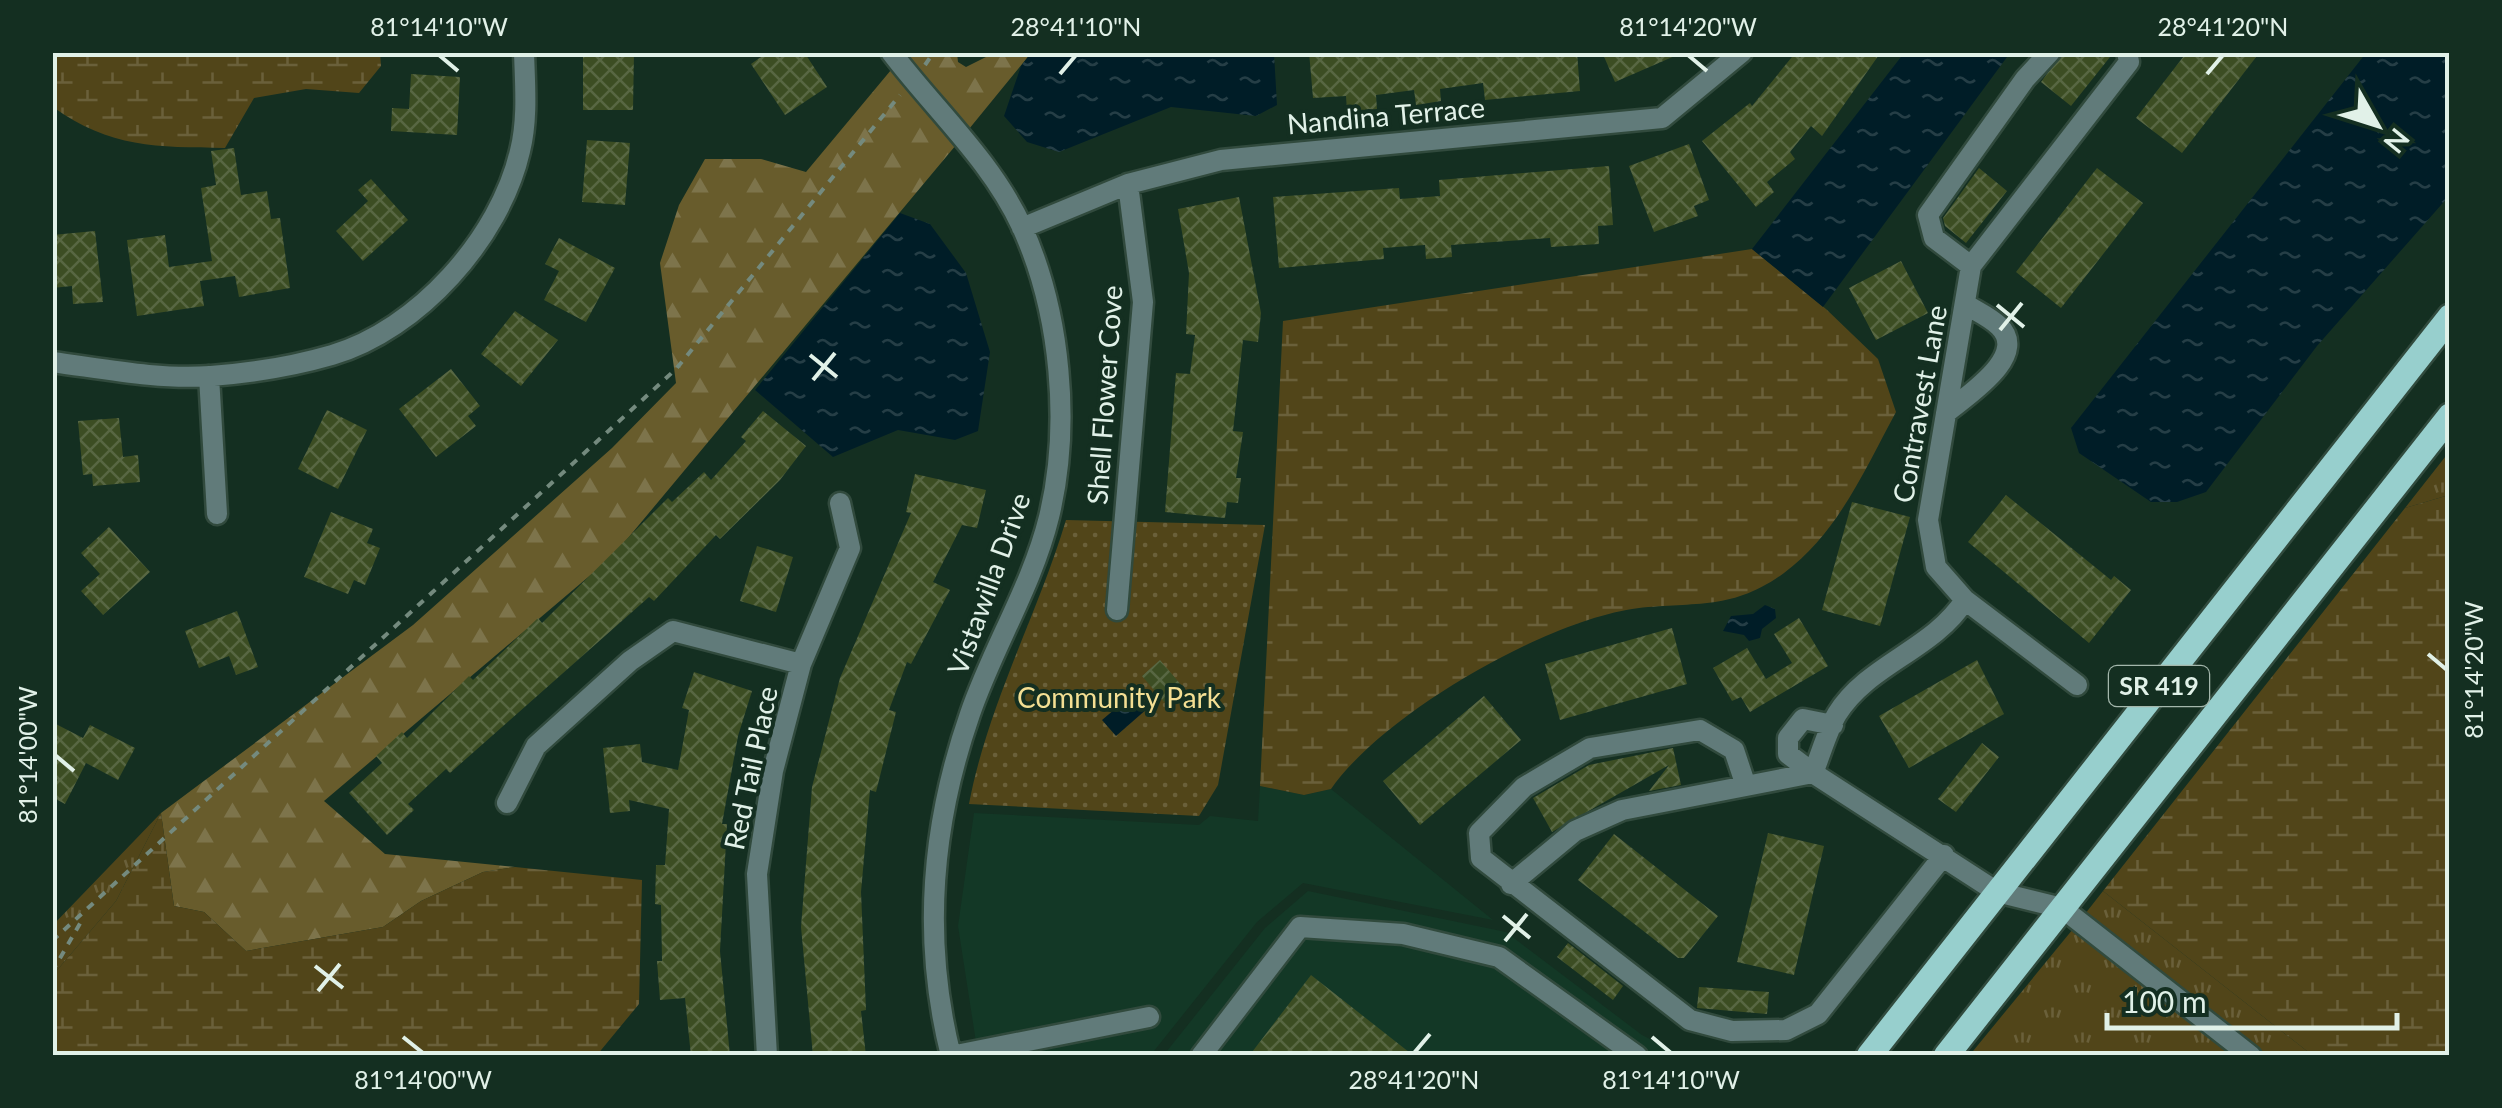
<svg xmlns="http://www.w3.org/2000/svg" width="2502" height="1108" viewBox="0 0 2502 1108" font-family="Lato,sans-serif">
	<defs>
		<pattern id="grass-tufts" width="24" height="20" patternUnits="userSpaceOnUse" patternTransform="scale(2.5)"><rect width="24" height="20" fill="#514519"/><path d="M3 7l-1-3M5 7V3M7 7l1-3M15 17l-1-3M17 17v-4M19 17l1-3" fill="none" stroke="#6a603a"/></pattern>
		<pattern id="forest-firs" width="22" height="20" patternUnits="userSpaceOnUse" patternTransform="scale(2.5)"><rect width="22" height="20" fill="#685c2c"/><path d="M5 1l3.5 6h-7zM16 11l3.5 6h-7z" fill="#7d744b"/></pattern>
		<pattern id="wetland-marsh" width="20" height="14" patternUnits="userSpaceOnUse" patternTransform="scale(2.5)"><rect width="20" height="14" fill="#514519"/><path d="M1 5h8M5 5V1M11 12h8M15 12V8" fill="none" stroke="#6a603a"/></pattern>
		<pattern id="park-dots" width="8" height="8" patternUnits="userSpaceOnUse" patternTransform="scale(2.5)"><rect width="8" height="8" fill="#514519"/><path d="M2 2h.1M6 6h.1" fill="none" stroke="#6a603a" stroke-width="1.8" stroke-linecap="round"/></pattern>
		<pattern id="water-ripples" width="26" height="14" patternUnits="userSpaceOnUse" patternTransform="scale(2.5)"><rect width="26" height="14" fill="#001d27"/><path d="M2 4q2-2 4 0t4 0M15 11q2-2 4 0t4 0" fill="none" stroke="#253e46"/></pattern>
		<pattern id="building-cross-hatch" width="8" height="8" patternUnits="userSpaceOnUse" patternTransform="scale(2.5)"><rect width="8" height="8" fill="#3c4d23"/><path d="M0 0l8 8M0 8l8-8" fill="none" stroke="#586743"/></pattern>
	</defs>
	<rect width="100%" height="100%" fill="#142f21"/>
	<path fill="#133826" d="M1260,786l44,9 27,-6 162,131 -190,-37 -46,39 -107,134 -172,-1 -20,-129 16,-113 225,12 11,-9 48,5z
		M1308,891l198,41 136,103 39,20 -518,1 102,-128z"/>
	<path fill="url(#grass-tufts)" d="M2449,452v43l-44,13z
		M161,813l-45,88 -63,74v-50z
		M2103,891l209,164h-45l-182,-141z
		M2073,929l162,127h-266z"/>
	<path fill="url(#forest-firs)" d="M957,53l1,9 8,5 28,-14h37l-62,76 -65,-75z
		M891,70l65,75 -343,411 -289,245 61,53 130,13 -32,5 -62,29 -38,26 -137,24 -42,-39 -30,-6 -13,-93 252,-188 199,-177 64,-65 -16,-120 19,-58 26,-46h56l45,13z"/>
	<path fill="url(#wetland-marsh)" d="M53,52h327l1,14 -22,27 -53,-4 -52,9 -29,50c-68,-1 -115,0 -172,-41z
		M1752,249l74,60 52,50 18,53c-31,57 -58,121 -112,161 -53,39 -91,28 -152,36 -90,14 -249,105 -301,180l-27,6 -44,-9 23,-465z
		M2449,495v560h-137l-209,-164 302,-383z
		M161,813l13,93 30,6 42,39 137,-24 38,-26 62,-29 32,-5 127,13 -3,124 -42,51h-544v-80l63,-74z"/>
	<path fill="url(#park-dots)" d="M1066,520l199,5 -47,260 -19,31 -230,-12c19,-100 68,-188 97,-284z"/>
	<path fill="url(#water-ripples)" d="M1031,53h243l3,52 -21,11 -85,-9 -112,45 -32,-10 -23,-26 17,-50z
		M1904,53h106l-187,254 -71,-58z
		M2366,53h83v143l-132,150 -111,146 -29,10h-26l-72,-49 -8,-25z
		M900,213l30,11 36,49 24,79 -12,79 -23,9 -57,-10 -65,27 -78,-67z
		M1765,605l10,4 1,9 -14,11 -2,9 -11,3 -5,-6 -21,-4 8,-15 22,-2z
		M1135,692l13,16 -32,28 -14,-16z"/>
	<path fill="url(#building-cross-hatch)" d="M583,52h51l-1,58h-50z
		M768,52h36l23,35 -42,28 -34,-51z
		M1309,52h268l3,39 -95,9 -2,-17 -43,6 1,12 -25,4 -2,-15 -38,5 1,14 -30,2 -1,-15 -33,2z
		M1602,52h82l-69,30z
		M1796,52h85l-59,84 -11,-10 -21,26 5,7 -28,23 7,10 -18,15 -54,-66 48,-38 2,3z
		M2063,52h51l-43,54 -30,-24z
		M2187,52h73l-78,101 -46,-35z
		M411,74l49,3 -3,58 -66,-4 1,-23 17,1z
		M587,140l43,3 -5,62 -43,-3z
		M1689,144l20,56 -15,6 4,10 -44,16 -25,-66z
		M234,148l7,47 26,-4 4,28 9,-1 10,70 -51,9 -4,-21 -35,5 4,25 -67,10 -10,-76 38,-5 4,32 43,-6 -11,-73 15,-3 -5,-34z
		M1609,166l4,59 -15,1 1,18 -48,3 -1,-9 -99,7 1,12 -26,2 -1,-14 -42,3 1,11 -105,9 -6,-71 126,-9 1,11 40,-3 -1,-16z
		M1979,168l28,23 -41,52 -21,-17 -2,-8z
		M2097,168l46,35 -82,105 -45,-36z
		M371,179l37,41 -45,41 -27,-30 32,-30 -10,-11z
		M1239,197l22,116 -3,29 -15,-2 -10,91 10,1 -7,46h5l-3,25 -11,-1 -2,16 -60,-6 11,-139 14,1 5,-39 -9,-1 3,-61 -11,-64z
		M95,231l8,71 -30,2 -1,-18 -20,2v-53z
		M559,238l56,30 -29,54 -42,-22 15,-29 -14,-7z
		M1901,261l27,52 -52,27 -27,-52z
		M515,311l43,29 -37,46 -40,-32z
		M451,369l29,37 -12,10 8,10 -40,31 -37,-48z
		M327,410l40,20 -29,59 -40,-20z
		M763,411l43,35 -26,34 -60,59 -4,-4 -62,66 -5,-4 -199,176 -4,-4 -38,35 6,6 -27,25 -38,-42 33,-30 -6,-7 26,-24 5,6 62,-62 4,4 65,-62 4,5 126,-125 4,4 32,-30 7,8 35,-39 -5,-4z
		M119,418l4,39 15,-2 2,27 -47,4 -1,-12 -9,1 -5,-54z
		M915,474l71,16 -9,38 -15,-3 -29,57 17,8 -39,74 -4,-2 -18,48 7,2 -20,80 -6,-2 -9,102 5,118 -5,1 5,45h-53l-12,-129 11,-140 28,-109 71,-165 -5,-1z
		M2006,495l105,85 3,-4 17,14 -42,53 -121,-101z
		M1852,502l58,15 -30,109 -58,-16z
		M331,512l42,17 -6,14 13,5 -15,37 -11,-5 -6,14 -44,-17z
		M109,527l41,45 -47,43 -22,-24 19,-17 -19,-21z
		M757,546l36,11 -17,55 -36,-11z
		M237,611l21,56 -22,8 -7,-19 -30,12 -14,-37z
		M1799,618l29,48 -78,46 -9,-15 -9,4 -19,-33 34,-20 19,31 26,-16 -18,-29z
		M1672,628l15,56 -127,36 -15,-56z
		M1160,660l22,26 -18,16 -22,-26z
		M1977,660l27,54 -95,54 -30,-52z
		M694,672l58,19 -14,45 -16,88h5l-7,127 10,105h-39l-6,-58 -25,2 -3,-39h5l-1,-56 -6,-1 1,-39h9l4,-56 -40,-9 1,11 -20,2 -7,-65 37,-4 2,18 36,8 11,-60 -7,-2z
		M1484,696l37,44 -101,85 -37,-44z
		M52,722l31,16 7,-13 45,23 -17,32 -32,-17 -21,41 -13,-7z
		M1982,743l17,14 -43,55 -18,-13z
		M1673,748l8,37 -32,6 20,-26 -117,67 -19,-34 56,-33z
		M1768,833l56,13 -30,129 -57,-13z
		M1614,834l104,82 -34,42h-6l-100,-78z
		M1568,943l55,43 -10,14 -56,-43z
		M1311,975l103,81h-165z
		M1699,987l70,5 -2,22 -70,-6z"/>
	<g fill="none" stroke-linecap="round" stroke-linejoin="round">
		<defs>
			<path id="minor" d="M891,52c44,58 100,108 131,175 39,86 49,199 27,290 -17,69 -56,130 -79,197 -39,112 -48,227 -19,342l198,-39
				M1022,228l106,-44 93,-24 441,-42 80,-66
				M1971,266l-37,-28 -6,-23 97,-136 25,-27
				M52,362c53,7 107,18 159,14 40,-3 83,-10 121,-21 86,-25 168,-117 188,-204 8,-32 5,-66 4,-99
				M209,376l8,138
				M1946,413c20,-17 84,-57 53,-87 -9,-9 -23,-15 -34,-22
				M1117,610l26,-308 -15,-118
				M2077,685l-112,-85 -29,-33 -8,-47 43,-254 158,-204 -2,-10
				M1833,725l-30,-6 -15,19v16l25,19c8,-19 14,-42 24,-59 31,-50 96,-64 128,-114
				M507,803l29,-57 94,-85 43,-30 128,33
				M1944,855l-126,159 -32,16 -54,1 -42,-11 -209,-162 -2,-25 45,-46 66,-39 110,-18 34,20 12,36 67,-13 184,119 65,16 189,148
				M1511,884l64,-53 47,-21 124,-24
				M767,1056l-10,-182 16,-103 28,-107 49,-116 -10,-45
				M1201,1056l99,-129 103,7 96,23 138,99"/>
			<path id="major" d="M1869,1056l581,-739
				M1946,1056l504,-640"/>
		</defs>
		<use href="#minor" stroke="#314a3d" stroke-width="25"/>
		<use href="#major" stroke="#314a3d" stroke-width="30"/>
		<path stroke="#748a7e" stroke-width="4" stroke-dasharray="8 8" stroke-linecap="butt" d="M925,65l9,-13
			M52,941l624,-572 224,-274
			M52,972l30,-52"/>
		<use href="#minor" stroke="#617b7a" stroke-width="20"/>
		<use href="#major" stroke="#97cfcd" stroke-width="25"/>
	</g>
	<path fill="none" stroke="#e1f1e8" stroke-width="4" d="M439,55l19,16M1688,55l19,16M1060,74l16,-19M2207,74l16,-19M1997,305l27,22M2000,330l22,-27M810,355l27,22M813,380l22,-27M2428,654l19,16M55,755l19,16M1503,916l27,22M1505,941l22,-27M315,966l28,22M318,991l22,-27M403,1037l20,16M1652,1037l19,16M1414,1053l16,-19"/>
	<g text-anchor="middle" stroke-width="8" stroke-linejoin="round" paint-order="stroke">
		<rect fill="#142f21" stroke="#a4b7ac" stroke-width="2.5" x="2109" y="666" width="100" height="40" rx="8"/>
		<g font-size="25" font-weight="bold" fill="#e1f1e8">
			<text x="2159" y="695">SR 419</text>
		</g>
		<g font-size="28" fill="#e1f1e8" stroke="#142f21">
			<text transform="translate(1386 116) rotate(-5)" y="10">Nandina Terrace</text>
			<text transform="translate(1105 395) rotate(-86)" y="10">Shell Flower Cove</text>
			<text transform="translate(1920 404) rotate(-80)" y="10">Contravest Lane</text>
			<text transform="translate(989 584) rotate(-70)" y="10">Vistawilla Drive</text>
			<text transform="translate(751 768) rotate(-78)" y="10">Red Tail Place</text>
		</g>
		<g font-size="28" fill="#f4df93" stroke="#142f21">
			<text x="1119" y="708">Community Park</text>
		</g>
	</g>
	<rect width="2502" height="1108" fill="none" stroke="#142f21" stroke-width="110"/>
	<g transform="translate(2377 125) rotate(129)" stroke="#142f21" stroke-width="8" paint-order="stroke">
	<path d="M0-8L18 38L0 25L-18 38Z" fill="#e1f1e8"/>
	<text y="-15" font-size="28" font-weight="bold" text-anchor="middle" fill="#e1f1e8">N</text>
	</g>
	<path d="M2107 1013v15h290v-15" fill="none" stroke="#e1f1e8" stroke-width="5"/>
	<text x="2122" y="1013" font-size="30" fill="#e1f1e8" stroke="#142f21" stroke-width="8" paint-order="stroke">100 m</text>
	<rect x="55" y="55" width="2392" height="998" fill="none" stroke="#e1f1e8" stroke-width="4"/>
	<g font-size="25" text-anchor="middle" fill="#e1f1e8">
		<text x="439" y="36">81°14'10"W</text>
		<text x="1076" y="36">28°41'10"N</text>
		<text x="1688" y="36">81°14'20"W</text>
		<text x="2223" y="36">28°41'20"N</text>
		<text transform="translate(2474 670) rotate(-90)" y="9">81°14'20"W</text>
		<text transform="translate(28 755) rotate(-90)" y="9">81°14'00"W</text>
		<text x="423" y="1089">81°14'00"W</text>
		<text x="1414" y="1089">28°41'20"N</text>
		<text x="1671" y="1089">81°14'10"W</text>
	</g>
</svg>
